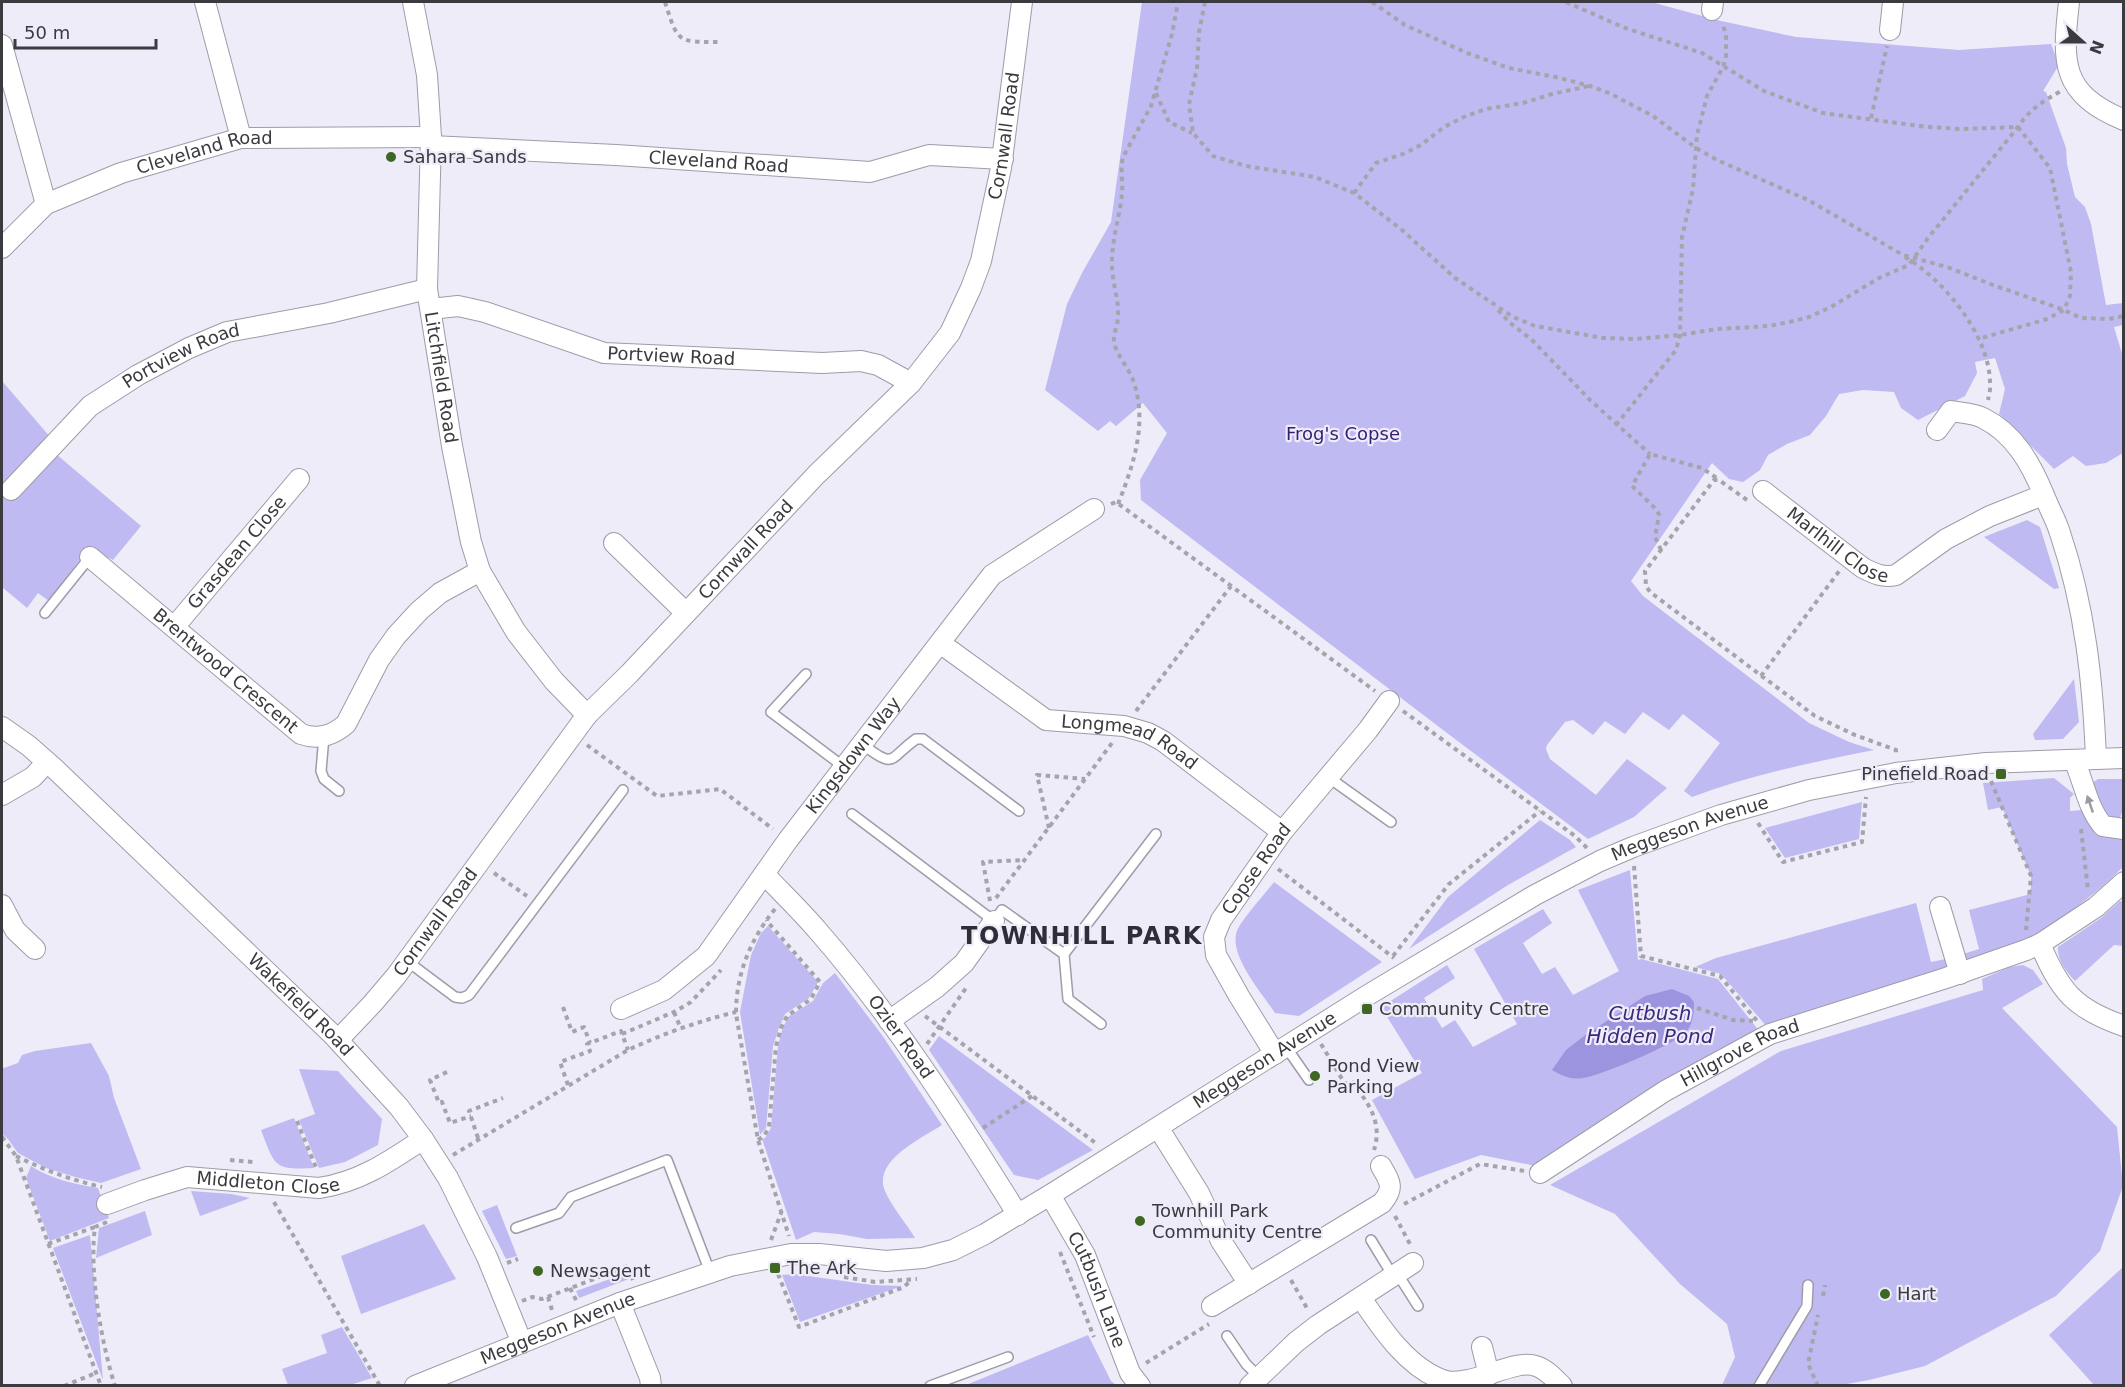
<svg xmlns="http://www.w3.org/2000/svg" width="2125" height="1387" viewBox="0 0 2125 1387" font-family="'DejaVu Sans',sans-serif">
	<rect width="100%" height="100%" fill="#edecf8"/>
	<path fill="#bfbaf1" d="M1142,2h509l70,19 75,16 163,13 92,-6 8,21 -16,26 3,1 20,56 1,16 8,33 10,10 6,17 15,81 17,-2v22l-9,2 9,30v96l-17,10 -20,3 -13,-10 -19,13 -55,-55 6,-25 -10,-31 -20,4 2,11 -12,23 -47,24 -17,-12 -7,-16 -31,-2 -24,4 -13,22 -16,19 -23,9 -19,11 -8,15 -17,12 -14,-3 -17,-16 -81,118 12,15 166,127 40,19 25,8c-61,12 -123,25 -182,47l-8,-6 36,-48 -37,-29 -14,16 -26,-18 -18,22 -20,-13 -12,14 -20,-15 -8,2 -18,23 -1,4 4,10 46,36 31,-36 40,29 -33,29 -46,22 -137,-103 -310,-236 -1,-20 27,-47 -24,-30 -27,23 -6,-5 -12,10 -53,-41 22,-86 15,-31 29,-51z
		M2,381l49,57 5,16 85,72 -28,34 -20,-10 -7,1 -37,50 -11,-8 -11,15 -25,-21z
		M2027,520l13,7 19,61 -5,1 -70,-52z
		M2074,679l5,43 -16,17 -28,1 -2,-6z
		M2054,778l20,16 -4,4v13l12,-1 41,24v33c-36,36 -107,89 -159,94l-1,-7 16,-5 -10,-39 58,-15 4,-7v-12l-29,-69 -14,3 -5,-27z
		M2098,779h25v31l-4,10 -16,-7 -11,-30z
		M1862,802l-3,37 -74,19 -20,-30z
		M1540,820l30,20 6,7 -68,38 -99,64 39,-52z
		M1630,870l8,90 3,-1 77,20 42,53 -219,135 -60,-12 -66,24 -43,-79 50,-27 -41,-66 66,-42 8,13 -31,20 18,30 13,-8 18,27 44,-23 -43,-75 69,-40 9,14 -29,20 19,31 13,-7 18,28 46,-24 -41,-81z
		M1274,882l108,80 -83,54 -24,-3c-13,-20 -47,-58 -38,-82 5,-12 28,-37 37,-49z
		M2120,901l3,1v44l-9,-1 -39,36c-9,-10 -18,-21 -17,-34l43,-29z
		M1916,903l15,59 15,-3 1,9 -178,61 -48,-55 -26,-7 21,-9z
		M768,926l50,56 -9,16 -24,16 -6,14 -6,18 -7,82 -6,7 -20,-123 11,-57 10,-22z
		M2023,965l10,5 10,14 -41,24 115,119 6,59 -23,65 -44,45 -131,70 -56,14 -33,6 -114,-1 13,-28 -8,-33 -47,-40 -65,-70 -65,-29 231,-134 202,-61 -1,-11 28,-12z
		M835,973l47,62 60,90c-20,13 -70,36 -57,66 7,16 21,32 30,47l-48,1 -28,-5 -25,-2 -18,8 -34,-101 3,-1 6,-10 7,-82 4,-16 6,-13 25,-16 10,-18z
		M939,1036l135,100 19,14 -55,30 -24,-5 -85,-125z
		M91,1043l18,33 5,22 27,71 -40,14 -26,-6 -29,-9 -28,-15 -10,-14 -6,-5v-67l2,1 14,-5 4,-8 13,-4z
		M299,1069l39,2 44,48 -4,26 -33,17 -26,6 -20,-48 16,-6z
		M294,1118l20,50c-40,2 -39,-1 -53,-38z
		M31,1166c19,13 44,18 67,22l11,30 -59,23 -24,-63z
		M191,1191l40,3 19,4 -50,18z
		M497,1205l20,51 -11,3 -24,-48z
		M145,1211l7,24 -56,23 3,-30z
		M424,1224l32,55 -95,35 -20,-58z
		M90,1235l13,145 -50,-132z
		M2123,1267v118h-29l-45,-50z
		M627,1273l2,6 -50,19 -3,-7z
		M794,1274l78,11 30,1 -102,36 -18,-47z
		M342,1327l30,51 -22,7h-62l-6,-16 45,-16 -6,-18z
		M1088,1335l23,46 5,4h-150z"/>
	<path fill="#9d94df" d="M1672,989l17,7 5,6c0,11 -1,23 -9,31 -12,12 -85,43 -102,45 -12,2 -21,-2 -31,-8l14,-20 18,-14 61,-40z"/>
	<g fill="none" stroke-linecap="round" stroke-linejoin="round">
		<defs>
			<path id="service" d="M45,613l45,-56
				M806,674l-35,38 73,55
				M324,736l-3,35 3,8 15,12
				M862,744c34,26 26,15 54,-5h7l96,72
				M1328,777l63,45
				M852,814l142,107 8,-11 62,44 4,45 33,25
				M1064,954l92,-120
				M407,961l48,36 7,1 7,-3 154,-205
				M1286,1047l23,33
				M516,1228l43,-15 12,-16 96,-37 43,112
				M1371,1240l22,36
				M1397,1273l21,33
				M1227,1336l19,28 13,13
				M930,1386l78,-29
				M1759,1386l48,-80 1,-21"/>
			<g id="minor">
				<path d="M205,2l36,136"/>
				<path id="s1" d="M413,2l14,73 4,62 -4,152 25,157 19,96 9,29 36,61 38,49 33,34"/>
				<path d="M2069,2c-7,61 -8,92 55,118"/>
				<path d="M1712,10l1,-8"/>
				<path d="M1890,30l3,-28"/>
				<path d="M2,45l44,159"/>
				<path id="s2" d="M431,146l185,9 254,17 59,-17 74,4"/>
				<path id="s3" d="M2,248l44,-44 75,-31 120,-35 190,-1"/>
				<path id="s4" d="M431,309l27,-3 27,6 119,41 218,10 39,-2 17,4 33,18"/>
				<path d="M1937,430l14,-19c11,2 22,2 32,7 32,16 48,46 61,77 5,13 12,25 16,38 25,74 33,149 36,226"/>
				<path id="s5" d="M11,490l79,-84 48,-31 51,-27 38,-16 102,-19 98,-24"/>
				<path id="s6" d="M1763,491l100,77c12,6 20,10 33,7l50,-36 44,-23 53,-21"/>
				<path d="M614,543l71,69"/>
				<path id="s7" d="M90,557l211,177c17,6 31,2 45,-10l33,-64 17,-24 23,-25 21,-18 40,-22"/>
				<path id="s8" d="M175,626l124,-147"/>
				<path id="s9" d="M940,643l106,77 78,6 24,7 15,8 119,91"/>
				<path id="s10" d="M2,727l27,19 26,23 278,266 66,72 24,32 25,39 39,79 35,86"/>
				<path d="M2074,760c10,22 13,47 29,66l21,3"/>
				<path d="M2,795l31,-18 14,-15"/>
				<path id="s11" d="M764,874c18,19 37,37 54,57 76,87 139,186 200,284"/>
				<path d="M2,905l13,25 20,19"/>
				<path d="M1940,907l20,67"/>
				<path d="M2040,944c20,47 34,65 84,82"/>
				<path id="s12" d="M621,1009l43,-19 42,-34 82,-116 204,-265 102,-66"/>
				<path d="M889,1021l48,-34 27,-24 30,-42"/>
				<path id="s13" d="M338,1040l35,-37 23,-27 191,-261 42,-41 187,-199 95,-92 39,-50 21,-45 10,-27 20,-93 21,-166"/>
				<path id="s14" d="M1275,1054l-36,-58 -23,-41 -2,-18 7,-17 61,-88 86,-102 21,-29"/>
				<path d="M1159,1129l40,64 22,48 28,43"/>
				<path id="s15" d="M1540,1173l125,-82 105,-57 176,-56 80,-28 14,-6 56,-37 28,-25"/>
				<path id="s16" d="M1050,1195l35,60 45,118 10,13"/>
				<path id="s17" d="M107,1204l38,-14 42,-13 132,11c41,-6 71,-27 104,-49"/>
				<path d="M1361,1298c20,30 48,72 85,83 26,6 69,-23 90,-15 10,3 19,13 26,20"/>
				<path d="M620,1303l30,75 1,8"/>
				<path d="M1212,1306l170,-103c13,-16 8,-21 -1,-37"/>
				<path d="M1482,1347l7,28"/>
				<path id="s18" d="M415,1386l205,-83 110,-37 61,-12h28l67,7 37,-3 30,-8 32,-16 65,-39 318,-200 167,-100 65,-34 33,-14 88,-32 88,-25 87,-17 90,-10 138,-5"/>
				<path d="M1250,1386l46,-44 22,-17 95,-62"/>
			</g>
		</defs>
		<use href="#service" stroke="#9d9ca8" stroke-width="12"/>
		<use href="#minor" stroke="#9d9ca8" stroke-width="22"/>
		<path stroke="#a5a4ad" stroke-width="4" stroke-dasharray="4.5 4.5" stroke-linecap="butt" d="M665,2c13,41 12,40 55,40
			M1205,2l-6,30 -2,36 -8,36 4,29 20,23 33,10 69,11 39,16 48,37 53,48 58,39 22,9 68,12 33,1 44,-4 37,-6 52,-3 25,-5 15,-4 22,-10 48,-29 30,-13 19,-27 90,-111c11,-17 25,-26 43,-36
			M1372,2l33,23 62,28 42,15 51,10 30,8 19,7 44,23 43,32 21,12 91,40 95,55 44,12 46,18 71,25 17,8 28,1 15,-3
			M1566,2l59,26 77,25 62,38 59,22 104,14 34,2 57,-2 32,41 21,104 -1,24 -6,14 -17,9 -69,20
			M1156,93l13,29 23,11
			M1871,118l16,-72
			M1354,193l22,-30 27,-9 18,-9 23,-18 22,-11 20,-7 37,-6 29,-9 37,-8
			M1905,257c39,23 84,78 85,125 1,6 -1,13 -2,18
			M1498,310l12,13 22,17 59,61 59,53
			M1616,425l60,-75 4,-15 2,-98 11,-48 4,-54 10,-39 16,-29 3,-9v-23l-3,-10
			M1747,500l-28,-20h-5l-69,91 1,15 4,6 165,124 40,19 41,15v5
			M1111,504l5,-2 259,189
			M1118,504c16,-40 30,-82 15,-124 -5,-13 -16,-25 -19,-37 -1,-10 4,-18 4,-27 1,-17 -6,-34 -6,-50 -1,-25 8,-49 10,-73 1,-12 -2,-24 1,-36l28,-51 21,-72 6,-32
			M1661,550l-6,-13 4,-22 -2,-5 -25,-24 18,-32 52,14 16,11
			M1761,676l79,-106
			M1136,711l95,-125
			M1403,711l172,125 12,12
			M587,745l70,51 63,-7 53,40
			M1991,781l40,95 -5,54
			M1758,823l25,39 79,-20 4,-45
			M1049,828l-12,-53 48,4
			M2081,829l7,61
			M1634,866l7,90 79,20 37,45
			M1278,869l116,89
			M494,873l33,23
			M996,898l116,-155
			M990,901l-7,-39 41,-2
			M775,909c-25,31 -39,65 -39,105l22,126 31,96
			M1393,956l56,-72 91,-73
			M563,1007l9,25 12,-5 6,16
			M1697,1008l36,12 20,1
			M674,1012l7,17
			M925,1016l172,128
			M622,1034l52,-22 17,-10 30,-32
			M927,1044l39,-56
			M1321,1044l24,40 6,-3c17,21 32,41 23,69
			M447,1072l-17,8 9,23 3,-1 8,21 21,-7
			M568,1085l-8,-23 30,-11 -3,-7 34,-13 7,19
			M297,1121l20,49
			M983,1128l49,-32
			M2,1137l14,19 85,230
			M478,1138l-9,-27 34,-13
			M758,1140l6,-4 5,-9 7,-81 5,-18 6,-12 24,-17 9,-17 -54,-62
			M453,1155l175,-105c34,-16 71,-29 108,-38
			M16,1156c28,14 55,24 86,31
			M230,1160l23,2
			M274,1202l106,184
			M1404,1204l76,-40 45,7
			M1395,1216l16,30
			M107,1222l-12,5c-6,45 6,115 20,159
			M771,1240l10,-27
			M48,1244l47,-17
			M1060,1252l34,85
			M507,1263l11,-4
			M778,1274l21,53 105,-40 6,-6
			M844,1277l31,5 42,-3
			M1291,1280l17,30
			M570,1288l7,14
			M1823,1296l2,-11
			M548,1297l4,13
			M522,1301l10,-4 10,2 86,-33 5,14
			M1146,1363l63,-39
			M64,1386l32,-13
			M1818,1386l-10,-22 10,-49"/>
		<use href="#service" stroke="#fff" stroke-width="9"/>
		<use href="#minor" stroke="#fff" stroke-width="20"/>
	</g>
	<defs><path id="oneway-solid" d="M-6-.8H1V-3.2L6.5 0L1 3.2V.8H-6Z" transform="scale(1.5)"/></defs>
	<use fill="#9c9c9f" href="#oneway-solid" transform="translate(2090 804) rotate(-109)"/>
	<g fill="#3e6723" stroke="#edecf8" stroke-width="2">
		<circle cx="391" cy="157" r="6"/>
		<rect x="1995" y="768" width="12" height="12" rx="3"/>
		<rect x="1361" y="1003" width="12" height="12" rx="3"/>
		<circle cx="1315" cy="1076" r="6"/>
		<circle cx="1140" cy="1221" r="6"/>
		<rect x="769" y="1262" width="12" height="12" rx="3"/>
		<circle cx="538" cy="1271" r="6"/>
		<circle cx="1885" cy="1294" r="6"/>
	</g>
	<g text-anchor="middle" stroke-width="4.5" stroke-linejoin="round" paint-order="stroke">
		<g font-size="18" fill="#3a3a3f" stroke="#edecf8">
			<text dy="6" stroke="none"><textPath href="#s13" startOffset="1143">Cornwall Road</textPath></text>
			<text dy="6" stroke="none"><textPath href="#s3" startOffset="230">Cleveland Road</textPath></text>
			<text dy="6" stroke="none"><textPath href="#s2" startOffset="288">Cleveland Road</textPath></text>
			<text dy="6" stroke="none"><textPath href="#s4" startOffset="248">Portview Road</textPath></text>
			<text dy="6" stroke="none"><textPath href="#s5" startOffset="220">Portview Road</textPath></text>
			<text dy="6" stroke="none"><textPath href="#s1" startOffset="378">Litchfield Road</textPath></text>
			<text dy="6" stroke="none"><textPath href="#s6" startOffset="93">Marlhill Close</textPath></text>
			<text dy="6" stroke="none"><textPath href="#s13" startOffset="639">Cornwall Road</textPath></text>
			<text dy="6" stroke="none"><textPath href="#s8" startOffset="96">Grasdean Close</textPath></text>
			<text dy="6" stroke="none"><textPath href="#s7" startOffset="177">Brentwood Crescent</textPath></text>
			<text dy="6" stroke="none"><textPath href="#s9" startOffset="219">Longmead Road</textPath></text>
			<text dy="6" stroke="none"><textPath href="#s12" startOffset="350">Kingsdown Way</textPath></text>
			<text dy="6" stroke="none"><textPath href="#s18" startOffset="1414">Meggeson Avenue</textPath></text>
			<text dy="6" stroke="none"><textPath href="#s14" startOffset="214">Copse Road</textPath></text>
			<text dy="6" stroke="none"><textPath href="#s13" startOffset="153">Cornwall Road</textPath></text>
			<text dy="6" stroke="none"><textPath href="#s10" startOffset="408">Wakefield Road</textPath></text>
			<text dy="6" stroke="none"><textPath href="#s11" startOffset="213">Ozier Road</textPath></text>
			<text dy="6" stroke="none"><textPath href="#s15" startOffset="234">Hillgrove Road</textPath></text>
			<text dy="6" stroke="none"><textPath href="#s18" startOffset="928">Meggeson Avenue</textPath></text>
			<text dy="6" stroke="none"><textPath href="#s17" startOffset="166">Middleton Close</textPath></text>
			<text dy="6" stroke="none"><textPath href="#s16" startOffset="106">Cutbush Lane</textPath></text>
			<text dy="6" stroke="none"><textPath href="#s18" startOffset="154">Meggeson Avenue</textPath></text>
		</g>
		<g font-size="18" fill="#3a3a3f" stroke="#edecf8" text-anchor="start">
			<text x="403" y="163">Sahara Sands</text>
			<text x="1989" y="780" text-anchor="end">Pinefield Road</text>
			<text x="1379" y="1015">Community Centre</text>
			<text x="1327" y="1072">Pond View<tspan x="1327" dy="21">Parking</tspan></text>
			<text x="1152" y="1217">Townhill Park<tspan x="1152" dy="21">Community Centre</tspan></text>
			<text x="787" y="1274">The Ark</text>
			<text x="550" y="1277">Newsagent</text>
			<text x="1897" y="1300">Hart</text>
		</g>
		<g font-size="18" fill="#341d73" stroke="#edecf8">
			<text x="1343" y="440">Frog's Copse</text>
		</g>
		<g font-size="20" font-style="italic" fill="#3d287e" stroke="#edecf8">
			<text x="1650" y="1020">Cutbush<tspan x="1650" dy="23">Hidden Pond</tspan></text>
		</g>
		<g font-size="24" font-weight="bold" letter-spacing="1.5" fill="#2f2e38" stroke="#edecf8">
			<text x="1082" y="944">TOWNHILL PARK</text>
		</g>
	</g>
	<rect width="2125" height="1387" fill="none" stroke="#3a3a3f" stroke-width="6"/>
	<g transform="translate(2083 42) rotate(111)" stroke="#edecf8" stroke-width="4.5" paint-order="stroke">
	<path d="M0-4.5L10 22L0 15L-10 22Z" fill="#3a3a3f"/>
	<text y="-9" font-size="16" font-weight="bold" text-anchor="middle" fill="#3a3a3f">N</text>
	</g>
	<path d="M15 39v9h141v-9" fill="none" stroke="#3a3a3f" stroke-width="3"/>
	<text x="24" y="39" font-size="18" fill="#3a3a3f" stroke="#edecf8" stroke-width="4.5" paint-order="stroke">50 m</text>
</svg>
